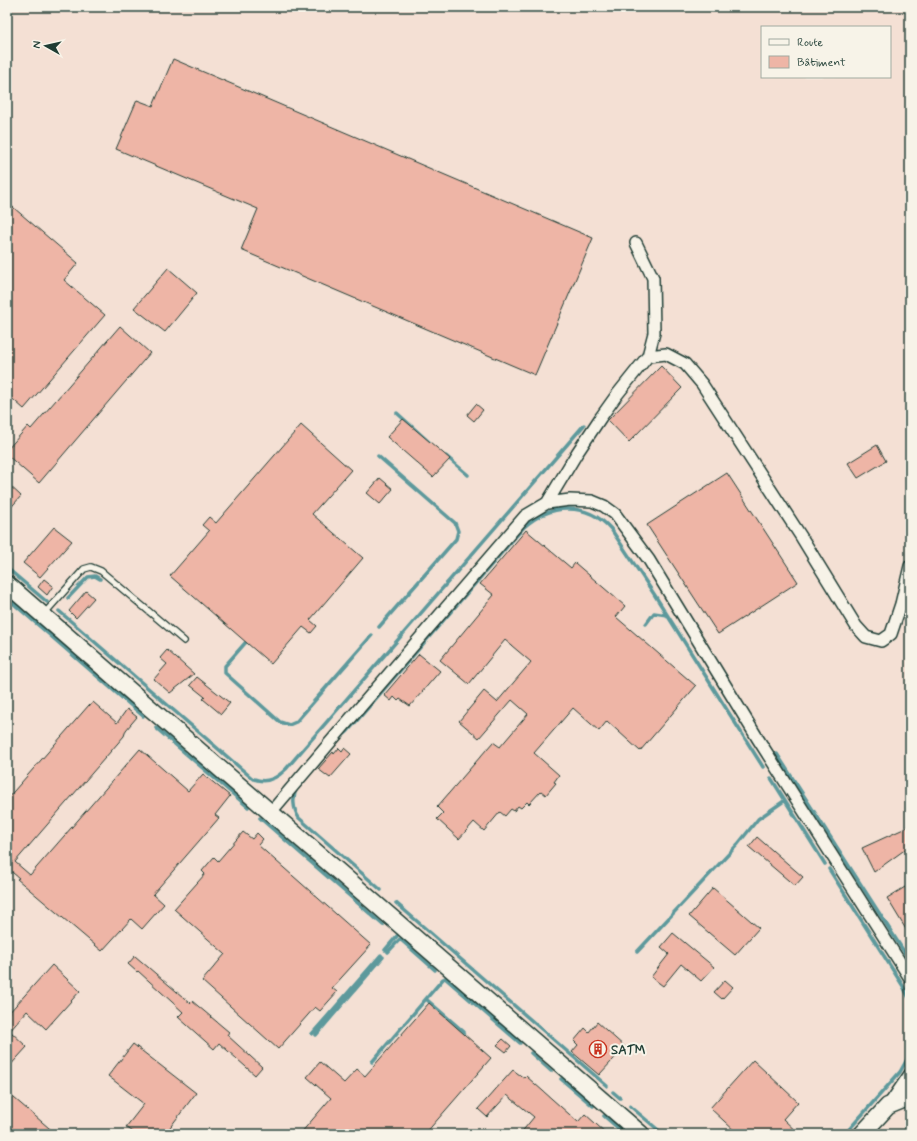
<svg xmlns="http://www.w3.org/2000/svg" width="917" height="1141" viewBox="0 0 917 1141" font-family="Mynerve,sans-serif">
	<rect width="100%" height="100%" fill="#f7f3e8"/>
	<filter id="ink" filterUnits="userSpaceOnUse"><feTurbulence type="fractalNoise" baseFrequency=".025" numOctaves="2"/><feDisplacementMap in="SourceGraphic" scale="8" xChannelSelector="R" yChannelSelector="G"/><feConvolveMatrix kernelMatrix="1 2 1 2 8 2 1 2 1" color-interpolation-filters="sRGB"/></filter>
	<g filter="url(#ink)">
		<path fill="#f4e0d4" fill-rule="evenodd" d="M7,7h903v1127h-903zM762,27h128v50h-128z"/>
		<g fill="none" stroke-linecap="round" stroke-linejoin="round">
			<path stroke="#5d999c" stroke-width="3.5" d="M397,413l32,29
				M378,456l77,67 3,8 -2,8 -77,88
				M446,456l22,19
				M7,568l40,34
				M7,598l136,118
				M68,598l20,-21 7,-1 5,3
				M59,611l194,168
				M646,624l8,-11 13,2
				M246,642l-21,24v7l55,49 9,3 7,-3 76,-87
				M156,728l92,79
				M340,738l7,-6 176,-204c26,-24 63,-27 88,1l43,65 109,173
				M777,754l133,207
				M771,778l54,86
				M254,779c13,5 23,-1 32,-10l298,-344
				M297,788c-5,9 -4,21 2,30l82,72
				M260,818l123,107
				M829,869l74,117 7,14
				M396,903l211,183
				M385,950l12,-14
				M388,952l12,-13 35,31
				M637,952l101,-108 20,-25 26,-18
				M445,978l75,65
				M426,999l38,33
				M312,1034l69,-79
				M316,1035l67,-78
				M531,1053l20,18
				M372,1062l71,-83
				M561,1079l32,27
				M613,1092l7,6
				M630,1106l33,28
				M604,1116l21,18
				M845,1134l55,-62 10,-18"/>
		</g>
		<path fill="#eeb5a6" stroke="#1f3d34" d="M173,59l420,179 -58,137 -294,-125 17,-41 -142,-60 21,-49 16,6z
			M7,202l71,61 -14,17 41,35 -81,94 -17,-15z
			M168,268l29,25 -32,39 -31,-24z
			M120,326l30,27 -111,130 -32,-28v-5l21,-24 3,3z
			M661,366l21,22 -53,54 -21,-22z
			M476,404l7,6 -9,11 -7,-6z
			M403,419l47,40 -17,18 -46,-40z
			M301,425l50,45 -39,44 51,44 -53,62 7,6 -6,7 -8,-6 -32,37 -101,-88 39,-45 -7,-6 7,-8 7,6z
			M877,445l9,16 -28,17 -10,-15z
			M727,473l71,109 -80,52 -71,-109z
			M380,478l13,11 -13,15 -13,-11z
			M7,483l14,13 -14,16z
			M54,527l18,14 -32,36 -17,-14z
			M526,530l45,38 4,-5 50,43 -9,11 80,69 -56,65 -33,-30 -8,10 -26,-23 -39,45 25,22 -5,7 2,1 -10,12 -5,-4 -12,13 -2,-2 -6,6 -3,-2 -4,5 -3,-2 -6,7 -5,-4 -16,19 -10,-9 -15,17 -22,-20 6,-6 -6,-6 56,-65 7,5 28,-33 -16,-14 -33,38 -20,-17 25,-30 13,11 34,-40 -26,-22 -36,44 -29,-24 54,-65 -14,-11z
			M44,579l9,7 -6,9 -9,-8z
			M86,591l8,7 -18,20 -7,-7z
			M167,650l27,24 -24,19 -16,-14 13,-15 -7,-6z
			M419,654l21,17 -30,35 -10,-7 -2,2 -4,-4 -3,4 -7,-6z
			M197,677l33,26 -9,11 -18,-15 2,-2 -15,-12z
			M93,702l24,21 10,-14 10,8 -11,13 -2,6 -109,126 15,13 110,-126 48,42 15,-17 27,22 -15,19 4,3 -66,76 11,10 -22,25 -11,-10 -29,32 -85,-72 2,-1 -12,-10 6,-6 -6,-6v-57l82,-94 1,1z
			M339,748l3,3 2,-3 7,6 -21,24 -12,-9 15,-17 1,2z
			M910,826v20l-36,26 -12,-24z
			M243,832l9,7 5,-6 6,6 -5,6 113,100 -39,43 5,4 -17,19 -5,-4 -37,42 -76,-68 23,-27 -51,-45 31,-35 -3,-3 12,-14 4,4z
			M757,837l46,40 -8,9 -46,-39z
			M910,884v52l-23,-38z
			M713,888l46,40 -24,27 -46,-39z
			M673,933l41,34 -13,14 -20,-17 -18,22 -12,-9 18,-23 -8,-7z
			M135,956l55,47 2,-2 37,31 -2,3 35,32 -7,8 -36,-32 -5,6 -36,-32 5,-5 -45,-41 -1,1 -9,-8z
			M52,965l28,26 -34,38 -19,-18 -17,20 17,16 -20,22v-54z
			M725,980l8,7 -11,12 -8,-7z
			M429,1003l62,55 -66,76h-125l31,-36 -24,-21 13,-15 24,21 13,-14 8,7z
			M597,1022l28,25 -26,28 -27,-23 6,-7 -4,-4 11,-13 4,4z
			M503,1039l8,7 -5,6 -9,-7z
			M133,1044l63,49 -31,41h-29l-10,-7 18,-23 -36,-28z
			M753,1060l45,42 -15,17 16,15h-61l-28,-26z
			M513,1070l11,8 2,-2 52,46 7,-8 22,20h-87l14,-17 -27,-22 -20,22 -9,-8z
			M7,1092l49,42h-49z"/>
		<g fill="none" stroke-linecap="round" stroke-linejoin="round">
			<defs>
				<path id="lane" d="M44,614l40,-45 7,-2 10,4 83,70"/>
				<path id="street" d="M648,356l18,-2 19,10 17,20 100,154 54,88 10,11 15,4 10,-7 10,-30 9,-38
					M547,503l30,-50 24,-36 15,-21 32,-40 6,-23 -1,-55 -17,-35
					M271,812l73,-86 181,-210 22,-13 23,-3 22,1 12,5 11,8 34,46 109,179 152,239
					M888,1106l22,-32"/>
				<path id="secondary" d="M7,584l634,550
					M862,1134l26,-28 22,-9"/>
			</defs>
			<use href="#lane" stroke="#1f3d34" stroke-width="8"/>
			<use href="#street" stroke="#1f3d34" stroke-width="14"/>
			<use href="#secondary" stroke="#1f3d34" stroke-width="19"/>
			<use href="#lane" stroke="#f7f3e8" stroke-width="5.5"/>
			<use href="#street" stroke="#f7f3e8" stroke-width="11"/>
			<use href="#secondary" stroke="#f7f3e8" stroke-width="16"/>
		</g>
	</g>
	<defs>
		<symbol id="building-ring" viewBox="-11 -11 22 22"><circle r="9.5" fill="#f7f3e8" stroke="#c8321e" stroke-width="1.5"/><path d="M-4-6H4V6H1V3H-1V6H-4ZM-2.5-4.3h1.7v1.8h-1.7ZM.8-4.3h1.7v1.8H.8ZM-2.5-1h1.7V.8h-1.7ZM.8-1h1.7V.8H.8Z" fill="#c8321e"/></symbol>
	</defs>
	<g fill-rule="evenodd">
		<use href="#building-ring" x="588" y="1039" width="20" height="20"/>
	</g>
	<g text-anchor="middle" stroke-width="4" stroke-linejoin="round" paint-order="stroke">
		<g font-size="13" font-weight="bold" fill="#1f3d34" stroke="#f7f3e8" text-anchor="start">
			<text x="611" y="1054">SATM</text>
		</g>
	</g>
	<rect width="917" height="1141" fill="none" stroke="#f7f3e8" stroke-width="24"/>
	<rect x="12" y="12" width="893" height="1117" fill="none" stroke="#1f3d34" stroke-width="1.5" filter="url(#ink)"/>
	<rect x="761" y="26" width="130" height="52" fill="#f7f3e8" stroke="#a1aaa0"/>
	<rect x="769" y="39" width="20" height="6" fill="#f7f3e8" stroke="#a1aaa0"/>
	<text x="797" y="46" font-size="12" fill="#1f3d34">Route</text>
	<rect x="769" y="56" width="20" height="12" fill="#eeb5a6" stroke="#a1aaa0"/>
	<text x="797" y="66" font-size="12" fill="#1f3d34">Bâtiment</text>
	<g transform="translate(46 46) rotate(278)" stroke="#f7f3e8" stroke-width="3" paint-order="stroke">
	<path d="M0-3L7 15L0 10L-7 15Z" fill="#1f3d34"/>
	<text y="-6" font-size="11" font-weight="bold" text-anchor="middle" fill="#1f3d34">N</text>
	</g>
</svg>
